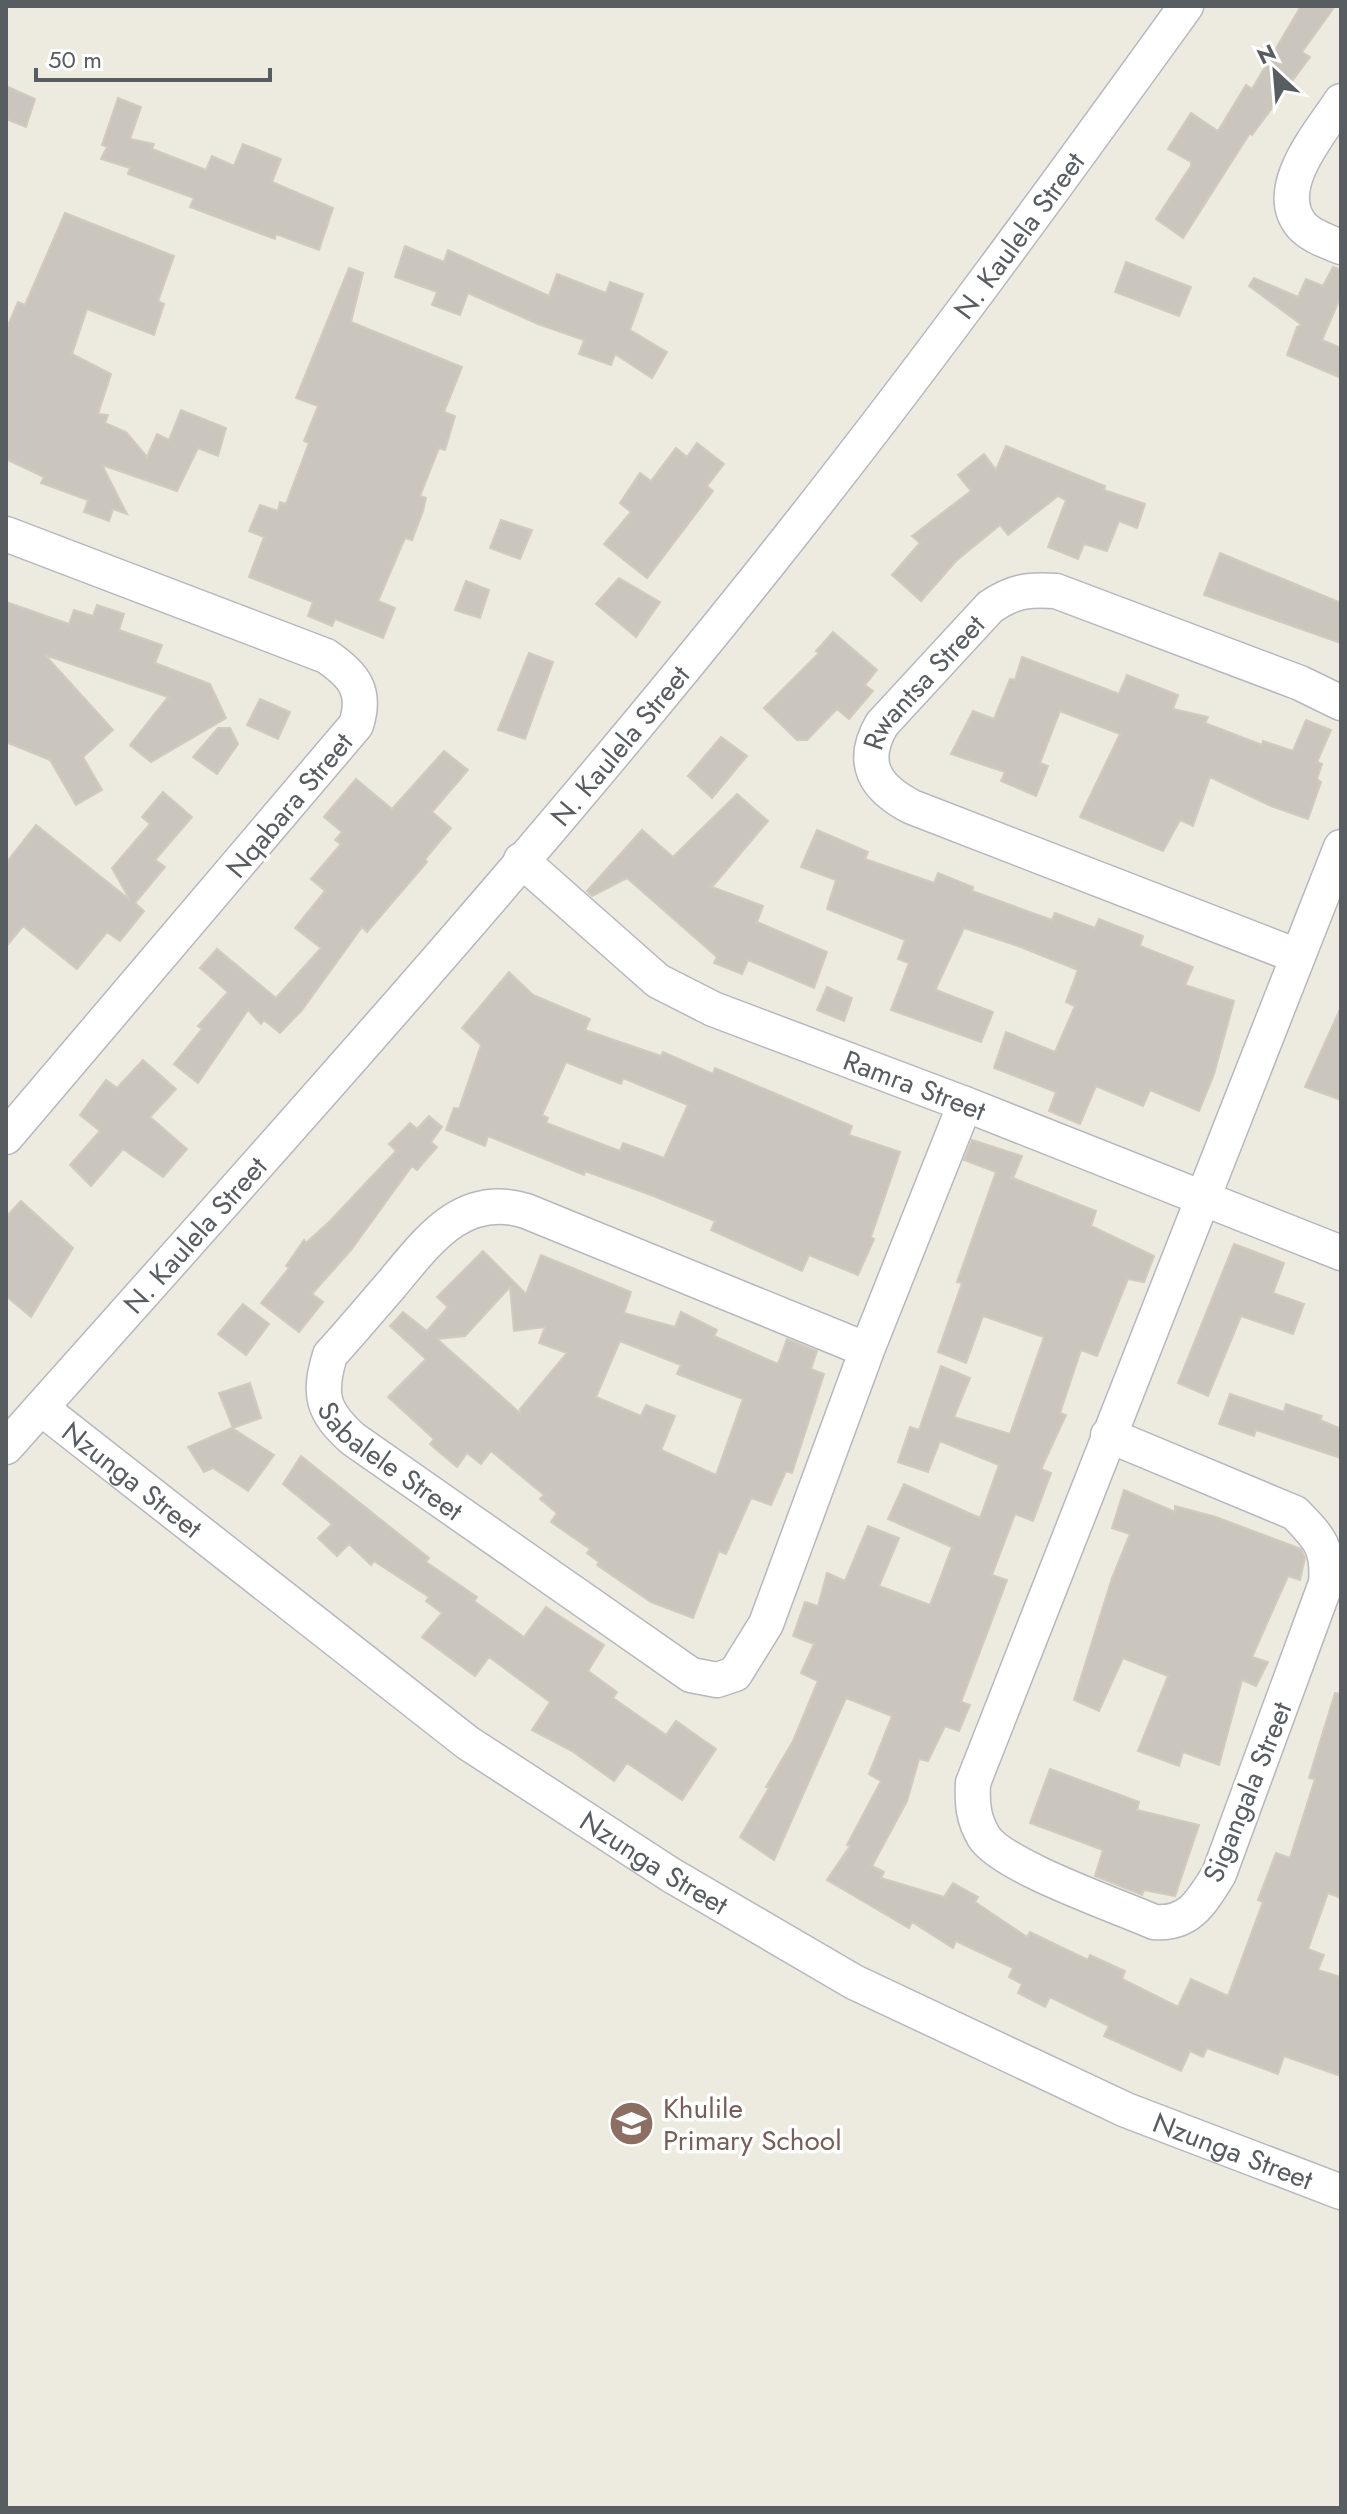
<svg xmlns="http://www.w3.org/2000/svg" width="1347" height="2514" viewBox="0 0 1347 2514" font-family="Jost,sans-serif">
	<rect width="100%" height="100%" fill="#edeadf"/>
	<path fill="#cac6be" stroke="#d2cbbd" stroke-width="2" fill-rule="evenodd" d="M1301,6h34l-33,46 8,5 -58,78 -2,-2 -67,105 -27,-19 35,-53v-4l-23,-13 23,-36 27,18 28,-46 6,4z
		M6,86l29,13 -9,28 -20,-8z
		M118,98l23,9 -11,32 24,5 -2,5 54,21 6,-14 22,10 9,-22 38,15 -9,23 61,26 -14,42 -43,-16 -1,5 -85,-32 4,-9 -66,-24 2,-6 -29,-9 6,-12 -5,-2z
		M65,213l109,43 -16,45 6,3 -10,31 -67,-26 -15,45 39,20 -13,40 10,1 -3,8 21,9 21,25 10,-23 12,6 12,-30 45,18 -8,28 -20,-8 -21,43 -75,-26 25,49 -14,-5 -4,12 -25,-9 4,-12 -47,-17 3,-6 -38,-18v-129l12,-28 7,3z
		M405,246l39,16 4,-12 101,46 8,-22 49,19 4,-11 33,12 -13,36 37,22 -15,26 -37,-24 -4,11 -32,-11 5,-14 -46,-16 -70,-31 -8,22 -28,-10 5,-13 -42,-15z
		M1126,262l65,25 -12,29 -64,-24z
		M1333,267l8,3v26l-19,44 19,8v30l-54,-23 10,-28 5,-2 -53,-39 5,-8 44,19 8,-18 17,7z
		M349,268l14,5 -12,49 111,45 -18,45 11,4 -10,34 -6,-2 -19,48 6,2 -3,13 -11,29 -7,-2 -27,63 17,7 -12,30 -48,-19 -3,7 -24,-10 5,-14 -64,-25 15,-40 -15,-6 11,-26 18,6 2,-9 6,2 23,-61 -5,-2 14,-35 -22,-8z
		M697,443l27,21 -17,22 6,5 -66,87 -43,-34 27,-32 -11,-9 20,-30 11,8 25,-33 11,9z
		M1006,446l99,40 -1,4 41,14 -8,24 -18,-7 -12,30 -23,-7 -6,15 -30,-12 18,-47 -8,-4 -50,39 -8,-10 -44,36 -35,40 -29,-26 28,-32 -8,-7 59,-45 -13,-16 26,-21 12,16z
		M501,520l31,10 -12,29 -30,-11z
		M1220,553l121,50v40l-137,-48z
		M619,578l41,24 -24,35 -40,-33z
		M466,581l23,9 -9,28 -25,-8z
		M6,602l63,22 5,-14 19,6 4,-11 27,9 -5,16 43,15 -7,18 55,21 16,34 -75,44 -21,-17 38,-48 -123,-42 68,75 -30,27 19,33 -26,15 -26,-45 -44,-18z
		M833,632l44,38 -12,15 8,6 -24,28 -12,-10 -30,31h-10l-33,-32 55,-55 -3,-2z
		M529,653l24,9 -28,77 -27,-9z
		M1022,657l97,37 8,-19 51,20 -5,14 35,8 -3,6 57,22 1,-4 30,10 13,-31 25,10 -14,32 5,2 -5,15 4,3 -13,37 -37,-13 -61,-29 -17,49 -13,-6 -17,31 -83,-34 40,-83 -60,-23 -20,52 8,3 -12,30 -35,-15 4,-9 -54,-18 22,-43 21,8 16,-40 5,1z
		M260,699l30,13 -12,27 -31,-14z
		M218,728h12l8,16 -21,30 -24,-17z
		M721,737l26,19 -35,42 -24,-22z
		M444,751l24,19 -36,42 19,16 -26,31 2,3 -60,70 -5,-5 -60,83 -22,23 -16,-13 -3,4 -13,-14 -50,73 -24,-19 28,-35 -4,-3 30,-34 -28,-24 17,-19 59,49 45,-50 -26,-20 30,-37 -14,-12 30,-35 -6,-4 7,-8 -18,-15 32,-38 36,30z
		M163,792l29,25 -37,43 10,7 -30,36 9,8 -24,30 -13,-9 -30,37 -54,-43 -17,21v-84l30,-38 94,75 -18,-32 38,-44 -8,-7z
		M737,794l31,27 -56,66 51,19 -6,16 70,30 -13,36 -66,-28 -6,14 -28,-11 3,-6 -90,-79 -35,18 -5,-5 55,-61 31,27z
		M817,830l51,22 -3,7 69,24 4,-10 35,14 -1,4 80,29 3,-7 40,15 4,-9 44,17 -3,10 53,21 -8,18 49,16 -20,73 -15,37 -49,-21 -7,16 -47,-20 -16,38 -31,-13 7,-19 -62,-24 12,-36 49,20 20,-46 -9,-4 12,-32 -60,-24 -54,-18 -27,58 -1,4 57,22 -12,30 -90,-32 18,-47 -11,-4 7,-19 -78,-31 9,-29 -35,-13z
		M509,972l24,23 57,24 -5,11 76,26 2,-4 50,22 2,-6 137,58 -3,9 51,17 -29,85 3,2 -16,36 -49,-20 -7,16 -91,-41 4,-9 -64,-26 -66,-24 -1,4 -96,-39 -3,10 -39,-16 8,-22 5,1 22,-64 -19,-17zM566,1062l55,22 2,-6 65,27 -24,53 -41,-15 -3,8 -74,-28 2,-5 -6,-3z
		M827,987l25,11 -8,23 -27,-11z
		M1341,1007v93l-36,-13z
		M143,1060l33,29 -26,28 37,32 -24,28 -40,-28 -32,37 -21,-21 30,-34 -20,-16 26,-35 11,8z
		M429,1116l13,11 -11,15 6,5 -20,23 -5,-4 -61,84 -39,44 11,8 -24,30 -38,-29 28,-35 -3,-2 18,-26 2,3 24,-22 66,-70 -7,-7 21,-21 7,6z
		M972,1140l50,16 -9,22 -3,-1 86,34 -5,15 63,30 -10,26 -16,-3 -31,77 -16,-6 -21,63 6,2 -25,54 10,4 -18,48 -18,-7 -23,61 15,5 -46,122 9,3 -11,26 -14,-5 -17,35 -9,-2 -12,42 -35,65 12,6 -3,6 63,19 9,-14 25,14 -3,5 52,35 3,-5 58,28 2,-5 35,16 -3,8 56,28 13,-28 37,17 35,-94 -5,-2 18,-47 14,5 25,-79 -6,-1 26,-85 6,1v204l-13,-5 -20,56 16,6 -6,15 23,7v99l-57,-20 -6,18 -71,-26 -4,9 -13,-6 -9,20 -77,-35 5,-10 -59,-29 -5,10 -27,-14 4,-9 -13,-7 4,-9 -57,-27 -3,7 -41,-26 -3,6 -82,-48 23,-34 -3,-1 34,-64 -12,-7 23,-58 -46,-18 -72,162 -34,-23 29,-49 -3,-1 27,-46 25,-60 -17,-8 13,-29 -21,-8 12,-34 13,4 9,-33 18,8 23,-55 31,12 -20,48 51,19 22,-58 -64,-28 16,-35 76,34 19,-53 -59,-24 -12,31 -30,-10 12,-35 9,3 22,-64 29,12 -16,39 56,17 34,-97 -61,-21 -17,47 -28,-11 24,-69 -5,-1 39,-110 -32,-12z
		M21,1201l52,47 -42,69 -25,-21v-79z
		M1234,1244l50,19 -11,30 31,11 -11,30 -52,-18 -33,80 -30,-13z
		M483,1251l43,43 15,-39 90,37 -7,21 51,14 6,-15 36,18 -3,6 64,28 9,-25 30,12 -6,18 13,5 -32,99 -6,-2 -15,34 -20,-7 -25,56 -7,-3 -26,67 -42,-16 -54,-37 2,-3 -12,-9 3,-4 -39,-27 6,-9 -17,-14 4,-4 -53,-44 -10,13 -14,-11 -10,14 -27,-23 4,-5 -46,-42 38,-38 -36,-33 13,-14 24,19 21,-24 -11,-10zM510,1287l4,44 31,-4 -6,16 28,10 -47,56 1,5 -84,-75 28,-3zM620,1341l61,24 -4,9 66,25 -27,76 -55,-25 14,-34 -29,-11 -5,11 -45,-19z
		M243,1304l26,20 -23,31 -28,-21z
		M250,1383l11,35 -28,10 -14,-35z
		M1230,1394l54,18 2,-8 36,12 -2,4 21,9v29l-85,-28 -2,6 -35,-12z
		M232,1428l42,27 -26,36 -35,-23 -9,4 -16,-25z
		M301,1456l128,102 -3,4 51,35 -3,4 50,36 22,-30 58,38 -16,26 29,21 -4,6 53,37 10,-14 40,28 -34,51 -55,-37 -13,18 -42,-30 -40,-21 18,-28 -61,-45 -14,19 -53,-39 20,-24 -16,-12 3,-4 -55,-36 -3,4 -22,-21 -12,12 -19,-18 14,-14 -49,-40z
		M1124,1490l51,22v-6l41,11 85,32 4,9 -5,22 -12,-4 -36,81 16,5 -12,24 -14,-6 -23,85 -36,-13 -4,14 -41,-15 30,-75 -45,-18 -24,53 -25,-11 38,-122 18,-44 -18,-6z
		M1050,1769l89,33 -2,8 62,15 -24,71 -31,-6 -2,5 -47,-19 8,-26 -73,-27z"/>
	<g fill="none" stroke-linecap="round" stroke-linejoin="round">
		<defs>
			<g id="street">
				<path d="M1341,101c-20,31 -71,88 -39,125 9,10 27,16 39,21"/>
				<path d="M6,534l320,122c28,19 41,35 30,69l-350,412"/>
				<path id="s1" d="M521,860l137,121 55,28 252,95 376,149"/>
				<path id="s2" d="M1297,956l-385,-149c-37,-19 -53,-44 -30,-83l108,-117c23,-16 39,-18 66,-16l244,92 41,20"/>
				<path id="s3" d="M867,1350l-341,-139c-64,-20 -99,31 -135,74 -20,23 -40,47 -61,70 -12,40 -8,56 23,84l338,236 26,5 18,-6 31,-50 101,-274 98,-246"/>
				<path id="s4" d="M41,1408l427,335 203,132 183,107 272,128 215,82"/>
				<path d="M1108,1435l187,78c24,25 34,34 31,70l-107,291c-17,27 -29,51 -65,48 -36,-16 -152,-56 -170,-85 -11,-18 -12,-34 -11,-54l368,-936"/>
				<path id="s5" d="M6,1447c265,-298 535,-595 782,-908 138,-174 268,-353 398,-533"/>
			</g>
		</defs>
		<use href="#street" stroke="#b5b8be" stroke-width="37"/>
		<use href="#street" stroke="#fff" stroke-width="34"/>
	</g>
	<defs>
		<symbol id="school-disc" viewBox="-11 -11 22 22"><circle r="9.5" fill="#8d6e63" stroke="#fff"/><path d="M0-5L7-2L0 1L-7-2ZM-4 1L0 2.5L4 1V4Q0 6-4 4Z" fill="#fff"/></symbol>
	</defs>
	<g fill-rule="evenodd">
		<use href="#school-disc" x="606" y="2098" width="51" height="51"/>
	</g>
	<g text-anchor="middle" stroke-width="7" stroke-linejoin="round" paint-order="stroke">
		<g font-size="28" fill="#585d62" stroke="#fff">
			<text dy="10" stroke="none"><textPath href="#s5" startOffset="1580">N. Kaulela Street</textPath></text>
			<text dy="10" stroke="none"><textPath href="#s2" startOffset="574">Rwantsa Street</textPath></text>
			<text dy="10" stroke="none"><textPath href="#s5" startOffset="932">N. Kaulela Street</textPath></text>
			<text transform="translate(289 805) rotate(-50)" y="10">Nqabara Street</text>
			<text dy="10" stroke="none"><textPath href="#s1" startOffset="460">Ramra Street</textPath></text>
			<text dy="10" stroke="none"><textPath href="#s5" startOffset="284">N. Kaulela Street</textPath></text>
			<text dy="10" stroke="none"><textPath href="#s3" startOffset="764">Sabalele Street</textPath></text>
			<text dy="10" stroke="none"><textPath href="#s4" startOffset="116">Nzunga Street</textPath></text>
			<text transform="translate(1247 1792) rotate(-68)" y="10">Sigangala Street</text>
			<text dy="10" stroke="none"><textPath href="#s4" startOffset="764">Nzunga Street</textPath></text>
			<text dy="10" stroke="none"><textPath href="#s4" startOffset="1412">Nzunga Street</textPath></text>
		</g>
		<g font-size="28" fill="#785e54" stroke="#fff" text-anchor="start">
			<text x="663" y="2118">Khulile<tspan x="663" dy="32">Primary School</tspan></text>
		</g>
	</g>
	<rect width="1347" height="2514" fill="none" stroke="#585d62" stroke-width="16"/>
	<g transform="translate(1275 72) rotate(334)" stroke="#ffffff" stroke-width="6" paint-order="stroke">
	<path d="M0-6L14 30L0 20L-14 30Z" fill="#585d62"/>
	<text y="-12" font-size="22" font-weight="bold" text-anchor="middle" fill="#585d62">N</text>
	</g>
	<path d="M36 68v12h234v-12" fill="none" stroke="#585d62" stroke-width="4"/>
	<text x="48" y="68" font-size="24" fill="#585d62" stroke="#ffffff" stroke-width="6" paint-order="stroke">50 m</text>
</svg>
